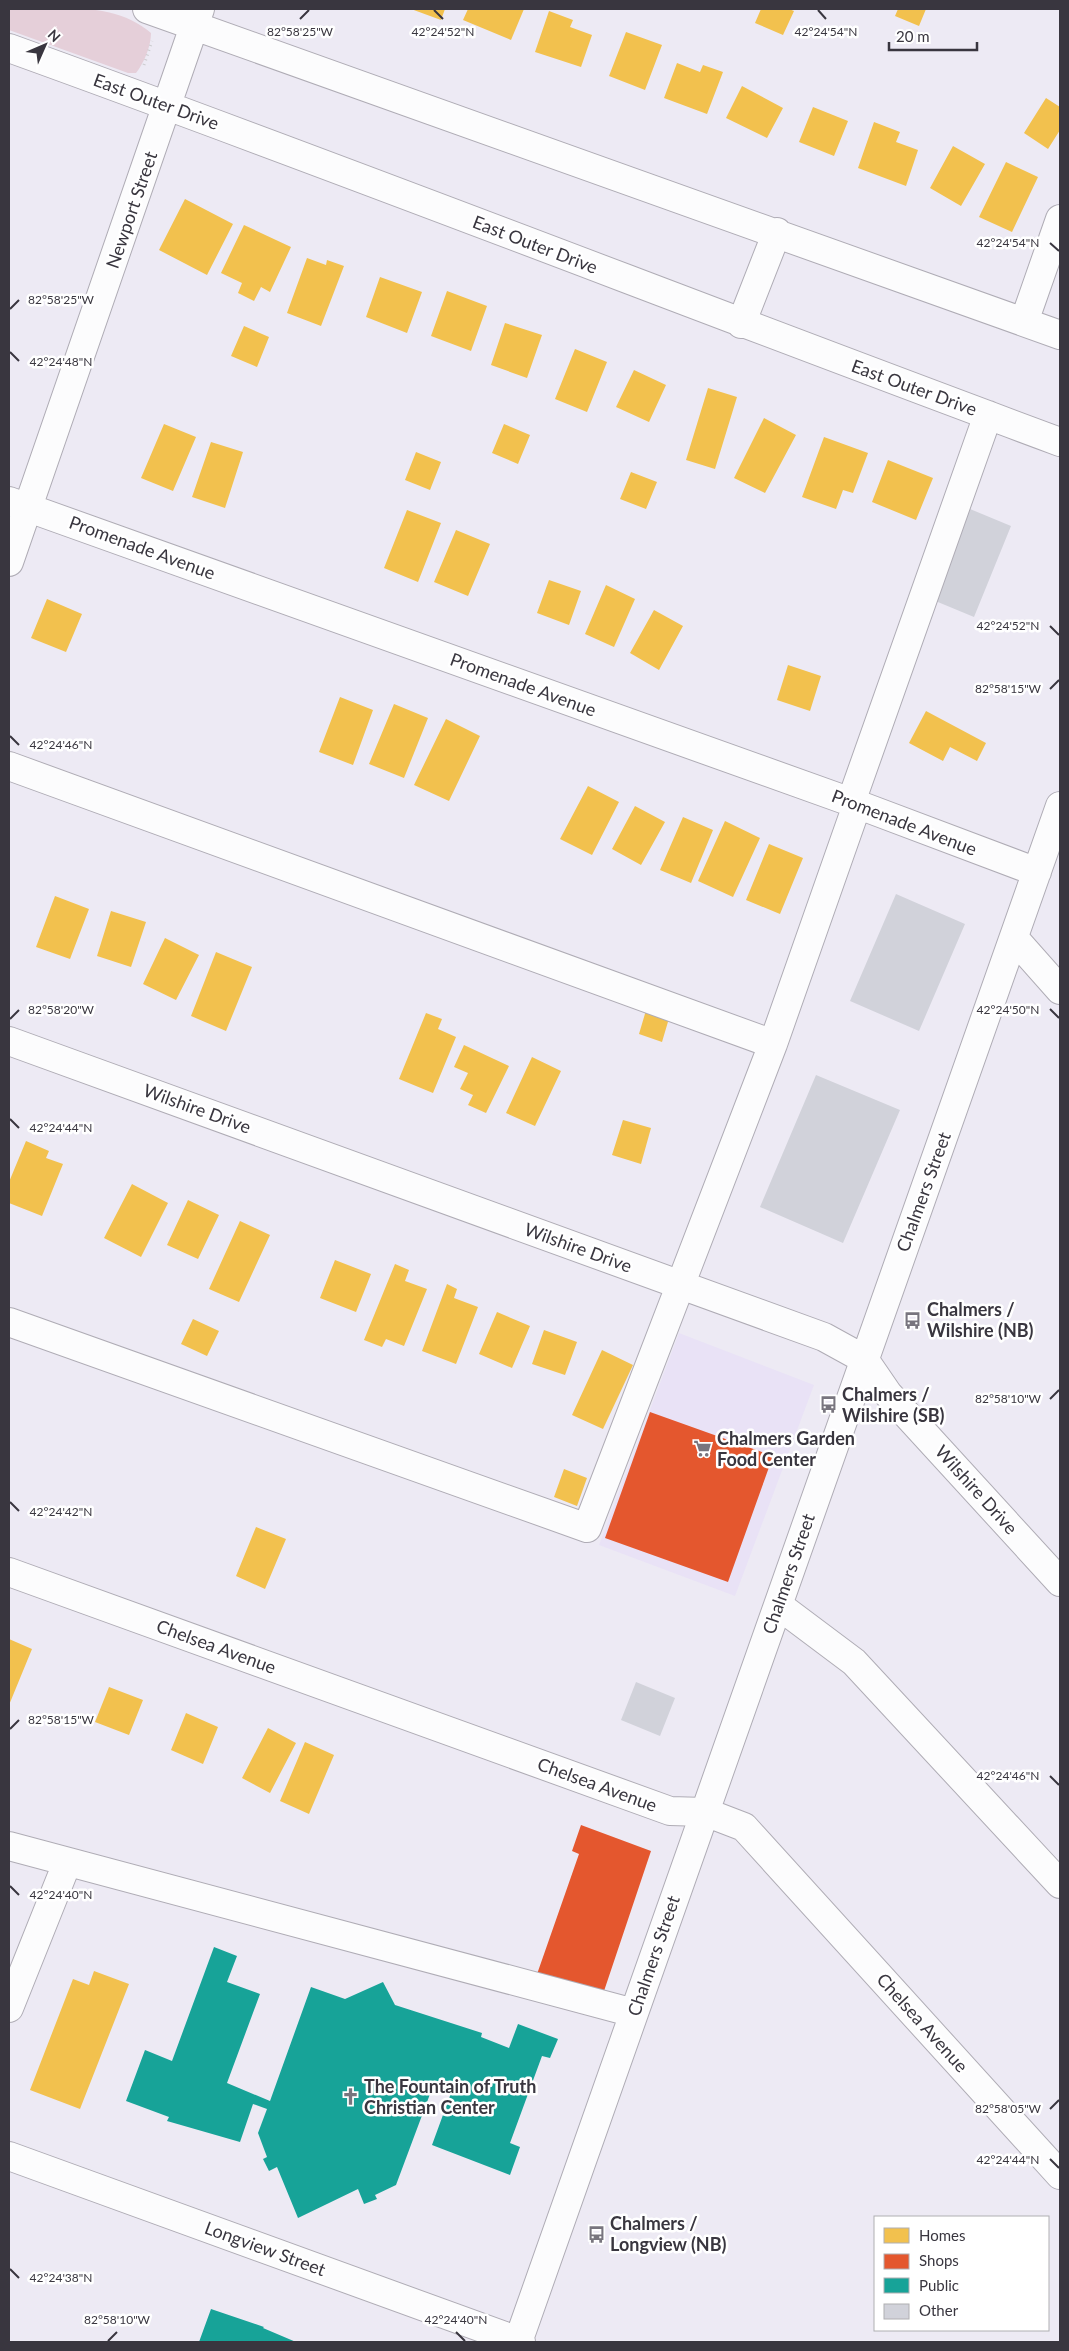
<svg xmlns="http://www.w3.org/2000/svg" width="1069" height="2351" viewBox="0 0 1069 2351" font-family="Lato,sans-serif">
	<rect width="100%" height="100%" fill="#edeaf4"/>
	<path fill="#e9e2f6" d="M679,1333l135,52 -79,211 -136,-51z"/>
	<path fill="#e5cfd9" d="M9,9c46,0 105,-9 142,24 0,13 -7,30 -15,40h-8l-119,-43z"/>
	<path fill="#f2c14e" d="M411,9h34l-4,11z
		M468,9h56l-13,31 -48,-20z
		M761,9h28l5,2 -11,24 -28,-12z
		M898,9h28l-7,17 -24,-10z
		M549,11l24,9 -3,7 22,8 -11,32 -46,-15z
		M626,32l36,13 -17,45 -36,-14z
		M677,63l23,9 3,-7 20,7 -16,42 -43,-16z
		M742,86l41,22 -16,30 -41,-20z
		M1046,98l14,9v23l-12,19 -24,-16z
		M813,107l35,14 -14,35 -35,-14z
		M874,122l26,10 -4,10 22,8 -12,36 -48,-18z
		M953,146l32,18 -24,42 -31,-18z
		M1006,162l32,15 -26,55 -33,-15z
		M185,199l48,25 -26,51 -48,-25z
		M244,225l47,22 -21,45 -9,-5 -7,14 -16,-8 4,-10 -21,-10z
		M307,258l19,7 1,-5 17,6 -23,60 -34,-13z
		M380,277l42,15 -15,41 -41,-16z
		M447,291l40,15 -16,45 -40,-15z
		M505,323l37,12 -15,43 -36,-13z
		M244,326l25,11 -12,30 -26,-11z
		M575,349l32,13 -20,50 -32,-13z
		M634,370l32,15 -17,37 -33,-15z
		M708,388l29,9 -22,72 -29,-9z
		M764,418l32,17 -31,58 -31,-15z
		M164,424l32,13 -23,54 -32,-13z
		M504,424l26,11 -12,29 -26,-11z
		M824,437l44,16 -15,40 -10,-3 -7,19 -34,-12z
		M211,442l32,10 -18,56 -33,-11z
		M416,452l25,10 -11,28 -25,-10z
		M888,460l45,18 -17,42 -44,-18z
		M631,472l26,10 -11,27 -26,-10z
		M407,510l34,13 -23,59 -34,-14z
		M456,530l34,14 -22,52 -34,-14z
		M549,580l32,11 -12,34 -32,-12z
		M606,585l29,14 -21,48 -29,-13z
		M47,599l35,15 -16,38 -35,-14z
		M654,610l29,16 -24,44 -29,-17z
		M788,665l33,11 -11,35 -33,-11z
		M340,697l33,13 -20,55 -34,-13z
		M394,704l34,14 -24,60 -35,-14z
		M926,711l60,32 -9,18 -27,-14 -7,14 -34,-18z
		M446,719l34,17 -31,65 -35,-16z
		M588,786l31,16 -27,53 -32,-16z
		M635,806l30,16 -24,43 -29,-16z
		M683,817l30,13 -22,53 -31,-13z
		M725,821l35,17 -27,59 -35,-16z
		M769,844l34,14 -23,56 -34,-14z
		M55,896l34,13 -19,50 -34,-12z
		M111,911l35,11 -15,45 -34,-11z
		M165,938l34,17 -23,45 -33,-16z
		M216,952l36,15 -26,64 -35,-15z
		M647,1007l23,8 -8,27 -23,-8z
		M426,1013l16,6 -4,10 18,8 -23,56 -34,-14z
		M464,1045l45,21 -23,47 -18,-8 5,-10 -13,-6 8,-16 -14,-6z
		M532,1057l29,14 -26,55 -29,-13z
		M623,1120l28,8 -10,36 -29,-9z
		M26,1141l23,10 -3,7 17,6 -21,52 -33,-13v-21z
		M132,1184l36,19 -27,54 -37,-19z
		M188,1200l31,15 -21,44 -31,-14z
		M240,1221l30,14 -31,67 -30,-13z
		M335,1260l36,14 -15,38 -36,-14z
		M395,1264l14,6 -4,11 22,8 -23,57 -18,-7 -4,8 -18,-7z
		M447,1284l10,5 -3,9 24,9 -22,57 -34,-13z
		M497,1312l33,14 -18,42 -33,-14z
		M193,1319l26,12 -12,25 -26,-12z
		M544,1330l33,12 -12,33 -33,-11z
		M602,1350l31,15 -30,64 -31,-14z
		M564,1469l23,9 -10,28 -23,-9z
		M256,1527l30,12 -21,50 -29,-13z
		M9,1639l23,10 -23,56z
		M109,1687l34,13 -14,35 -34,-13z
		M186,1713l32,14 -15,37 -32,-14z
		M268,1728l28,15 -26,50 -28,-15z
		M305,1742l29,13 -25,59 -29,-13z
		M94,1971l35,13 -49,125 -50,-19 43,-111 16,6z"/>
	<path fill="#e4572e" d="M650,1412l123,44 -45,126 -123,-44z
		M581,1825l70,26 -49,146 -66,-20 43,-123 -7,-3z"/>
	<path fill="#17a398" d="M214,1947l23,9 -10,26 33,12 -33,89 43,18 41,-114 34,12 38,-17 12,23 87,28 -1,4 28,11 9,-24 40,15 -8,19 -8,-2 -32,87 10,4 -10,28 -78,-30 19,-52 -18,-7 -37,99 -21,10 2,4 -13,5 -6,-15 -60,29 -21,-51 -8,4 -6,-12 4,-2 -9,-24 9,-24 -14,-5 -13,38 -73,-21 2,-4 -43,-16 19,-51 27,11z
		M211,2309l53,18 -1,1 33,14h-97z"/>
	<path fill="#d1d2da" d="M970,509l41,17 -37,91 -41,-17z
		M896,894l69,30 -46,107 -69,-30z
		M816,1075l84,35 -57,133 -83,-36z
		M636,1682l39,16 -15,38 -39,-16z"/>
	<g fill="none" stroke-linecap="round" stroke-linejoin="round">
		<defs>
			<path id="minor" d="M147,9l913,326
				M9,48c352,127 700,264 1051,394
				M1024,322l36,-103
				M741,324l36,-92
				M9,501l842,301 186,70
				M9,562l191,-553
				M9,766l764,278
				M851,802l137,-387
				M1014,938l46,52
				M9,1041l815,296 40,22 24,35 172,188
				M9,1322l578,206 186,-484 84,-239
				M9,1572l661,239 35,1 39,15 316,348
				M778,1605l76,57 206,222
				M9,1846l625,167
				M9,2008l58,-145
				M9,2156l512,186
				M518,2342l542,-1536"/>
		</defs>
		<use href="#minor" stroke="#afacb5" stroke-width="30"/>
		<path stroke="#cdcccf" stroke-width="3" stroke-dasharray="1 4" stroke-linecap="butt" d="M144,65l8,-24"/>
		<use href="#minor" stroke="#fcfcfd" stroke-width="28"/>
	</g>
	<path fill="none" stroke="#39363f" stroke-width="2" d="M434,10l9,9M818,10l8,9M300,19l9,-9M1050,243l9,8M10,309l9,-9M10,352l9,9M1050,626l9,9M1050,689l9,-9M10,736l9,9M1050,1009l9,9M10,1019l9,-9M10,1119l9,9M1050,1399l9,-9M10,1502l9,9M10,1729l9,-9M1050,1776l9,9M10,1886l9,9M1050,2109l9,-9M1050,2159l9,9M10,2269l9,9M456,2332l9,9M108,2341l9,-9"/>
	<defs>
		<symbol id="bus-bare" viewBox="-9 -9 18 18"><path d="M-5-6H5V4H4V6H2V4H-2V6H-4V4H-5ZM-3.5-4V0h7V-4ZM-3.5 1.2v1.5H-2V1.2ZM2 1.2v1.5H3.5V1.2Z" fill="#78757e" stroke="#fff" stroke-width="2.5" paint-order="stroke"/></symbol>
		<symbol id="supermarket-bare" viewBox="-9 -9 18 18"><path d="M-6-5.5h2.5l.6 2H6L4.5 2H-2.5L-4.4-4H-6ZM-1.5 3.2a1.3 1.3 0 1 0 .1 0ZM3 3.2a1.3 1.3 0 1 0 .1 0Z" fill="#78757e" stroke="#fff" stroke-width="2.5" paint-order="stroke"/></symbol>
		<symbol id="church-bare" viewBox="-9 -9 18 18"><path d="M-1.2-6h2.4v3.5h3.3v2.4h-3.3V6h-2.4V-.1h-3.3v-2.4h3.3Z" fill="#78757e" stroke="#fff" stroke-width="2.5" paint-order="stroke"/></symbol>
	</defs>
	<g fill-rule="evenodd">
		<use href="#bus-bare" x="900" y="1308" width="25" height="25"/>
		<use href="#bus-bare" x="816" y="1392" width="25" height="25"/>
		<use href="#supermarket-bare" x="690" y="1436" width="25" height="25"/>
		<use href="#church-bare" x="338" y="2084" width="25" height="25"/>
		<use href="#bus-bare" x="584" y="2222" width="25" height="25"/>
	</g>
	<g text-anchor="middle" stroke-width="5" stroke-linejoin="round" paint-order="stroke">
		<g font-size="18" fill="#39363f" stroke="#fff">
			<text transform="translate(156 102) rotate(20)" y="6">East Outer Drive</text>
			<text transform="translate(132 210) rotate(-71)" y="6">Newport Street</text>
			<text transform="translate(535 245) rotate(21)" y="6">East Outer Drive</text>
			<text transform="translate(914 388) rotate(20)" y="6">East Outer Drive</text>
			<text transform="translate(142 548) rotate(20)" y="6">Promenade Avenue</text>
			<text transform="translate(523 685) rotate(20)" y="6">Promenade Avenue</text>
			<text transform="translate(904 823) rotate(21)" y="6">Promenade Avenue</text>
			<text transform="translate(197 1109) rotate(20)" y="6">Wilshire Drive</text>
			<text transform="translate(924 1192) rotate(-70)" y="6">Chalmers Street</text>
			<text transform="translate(578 1248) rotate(20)" y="6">Wilshire Drive</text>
			<text transform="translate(976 1490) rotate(48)" y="6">Wilshire Drive</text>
			<text transform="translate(789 1574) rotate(-71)" y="6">Chalmers Street</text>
			<text transform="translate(216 1647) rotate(20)" y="6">Chelsea Avenue</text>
			<text transform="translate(597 1785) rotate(20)" y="6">Chelsea Avenue</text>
			<text transform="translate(654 1956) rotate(-71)" y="6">Chalmers Street</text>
			<text transform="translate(922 2023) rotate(48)" y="6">Chelsea Avenue</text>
			<text transform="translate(265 2249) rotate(20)" y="6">Longview Street</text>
		</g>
		<g font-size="18" font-weight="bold" fill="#39363f" stroke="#fff" text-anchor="start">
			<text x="927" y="1316">Chalmers /<tspan x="927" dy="21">Wilshire (NB)</tspan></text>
			<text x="842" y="1401">Chalmers /<tspan x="842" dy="21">Wilshire (SB)</tspan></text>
			<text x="717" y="1445">Chalmers Garden<tspan x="717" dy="21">Food Center</tspan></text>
			<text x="364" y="2093">The Fountain of Truth<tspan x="364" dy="21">Christian Center</tspan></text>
			<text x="610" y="2230">Chalmers /<tspan x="610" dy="21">Longview (NB)</tspan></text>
		</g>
	</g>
	<g font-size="12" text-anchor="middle" fill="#39363f" stroke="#fff" stroke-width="5" stroke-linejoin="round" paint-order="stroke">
		<text x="300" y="36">82°58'25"W</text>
		<text x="443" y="36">42°24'52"N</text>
		<text x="826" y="36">42°24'54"N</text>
		<text x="1008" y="247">42°24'54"N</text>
		<text x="61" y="304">82°58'25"W</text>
		<text x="61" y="366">42°24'48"N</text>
		<text x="1008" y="630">42°24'52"N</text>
		<text x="1008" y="693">82°58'15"W</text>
		<text x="61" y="749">42°24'46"N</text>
		<text x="1008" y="1014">42°24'50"N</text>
		<text x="61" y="1014">82°58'20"W</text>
		<text x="61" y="1132">42°24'44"N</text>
		<text x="1008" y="1403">82°58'10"W</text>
		<text x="61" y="1516">42°24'42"N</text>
		<text x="61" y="1724">82°58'15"W</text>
		<text x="1008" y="1780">42°24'46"N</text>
		<text x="61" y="1899">42°24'40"N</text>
		<text x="1008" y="2113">82°58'05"W</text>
		<text x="1008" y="2164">42°24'44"N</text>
		<text x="61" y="2282">42°24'38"N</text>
		<text x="117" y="2324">82°58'10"W</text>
		<text x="456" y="2324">42°24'40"N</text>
	</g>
	<rect width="1069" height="2351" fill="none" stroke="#39363f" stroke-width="20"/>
	<rect x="874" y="2216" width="175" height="115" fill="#ffffff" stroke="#b0afb2"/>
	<rect x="884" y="2228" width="25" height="15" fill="#f2c14e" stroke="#b0afb2"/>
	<text x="919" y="2241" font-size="15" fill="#39363f">Homes</text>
	<rect x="884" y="2254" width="25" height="15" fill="#e4572e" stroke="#b0afb2"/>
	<text x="919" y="2266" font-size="15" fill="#39363f">Shops</text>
	<rect x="884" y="2278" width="25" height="15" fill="#17a398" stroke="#b0afb2"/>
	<text x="919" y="2291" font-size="15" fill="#39363f">Public</text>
	<rect x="884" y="2304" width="25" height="15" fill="#d1d2da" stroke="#b0afb2"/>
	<text x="919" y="2316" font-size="15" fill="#39363f">Other</text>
	<g transform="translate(45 45) rotate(45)" stroke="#ffffff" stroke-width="4" paint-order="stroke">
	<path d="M0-4L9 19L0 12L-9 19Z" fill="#39363f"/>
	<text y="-8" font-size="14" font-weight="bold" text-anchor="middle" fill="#39363f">N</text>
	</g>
	<path d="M889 42v8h88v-8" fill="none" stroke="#39363f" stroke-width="2.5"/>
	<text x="896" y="42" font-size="15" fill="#39363f" stroke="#ffffff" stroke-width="4" paint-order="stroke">20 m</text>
</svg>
